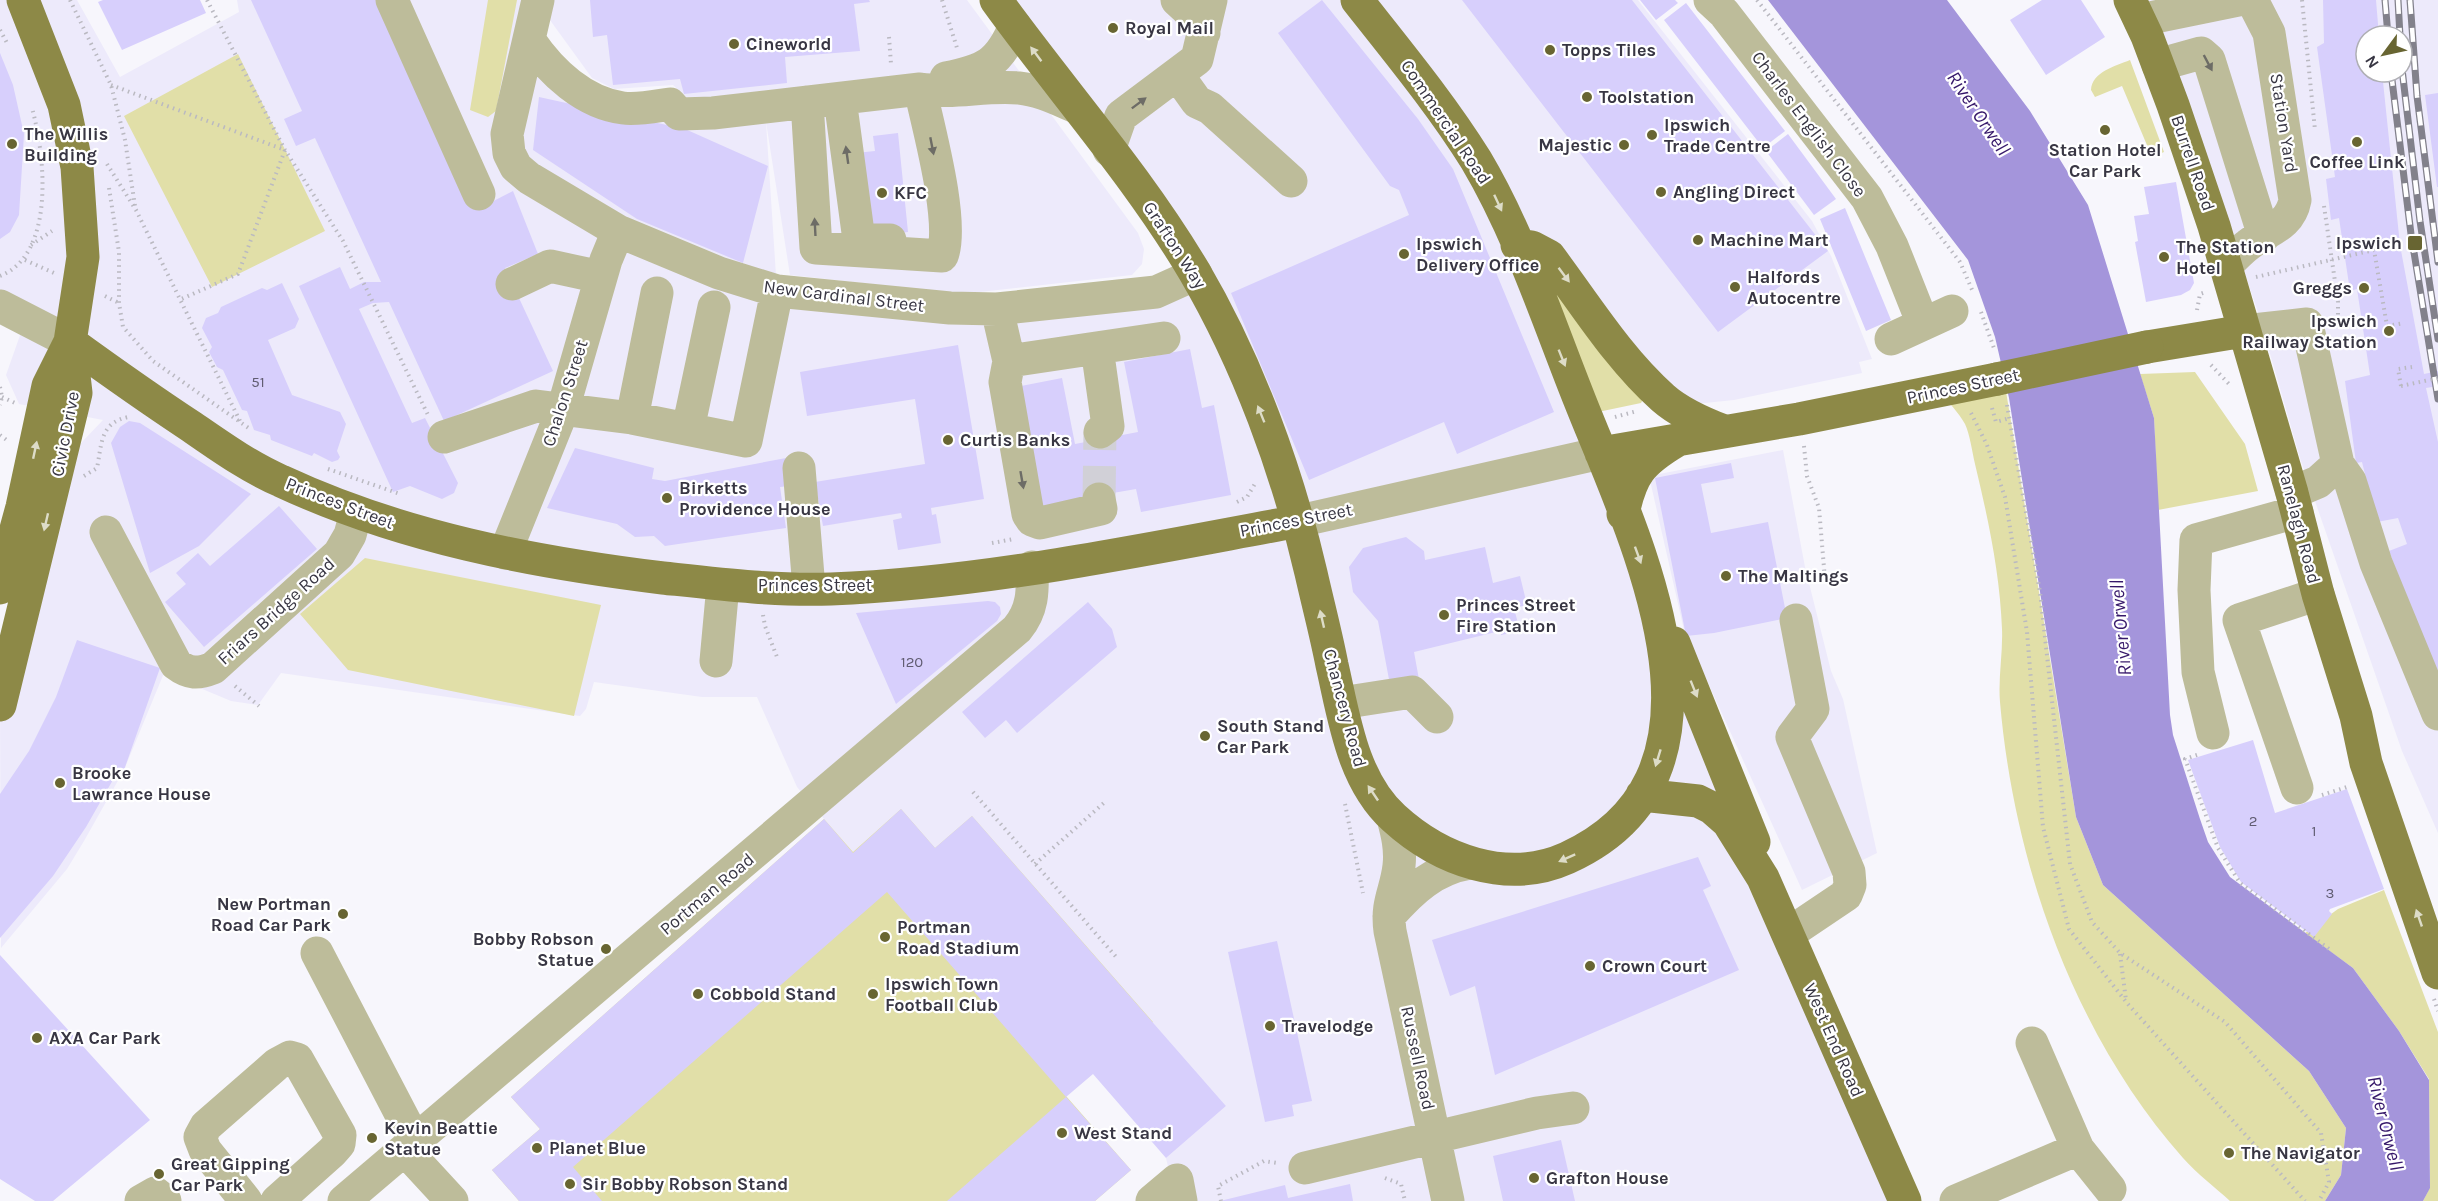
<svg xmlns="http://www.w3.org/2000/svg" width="2438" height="1201" viewBox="0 0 2438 1201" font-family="Karla,sans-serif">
	<rect width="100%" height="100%" fill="#f7f6fc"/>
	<path fill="#edeafb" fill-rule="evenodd" d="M0,0h77l43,77 119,-65 -2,-12h300l-7,41 48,48 111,11 -16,-15 -59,4 -22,-11 -45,-62 2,-16h418l171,233 6,16 -2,15 -10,11 -170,19 -172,-19 -24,-153 11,169 173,17 245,-34 -199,-274h642l174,221 19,35 41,103 -13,3 3,11 -128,27 -59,6 -157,-161 387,956h-729l-10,-43 60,-52 -254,-290 -37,32 -34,-38 -48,43 -56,-66 -40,-90h-55l-108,-15 -8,27 -6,7 -299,-43 -23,32 -27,-4 -67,-28 -40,97 -40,71 -17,28 -66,79 -1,-243 60,-240 43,-45 -84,-16 -13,-29 24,-68 -30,-6z
		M2148,0h290v833l-36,-82 -102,-293 -42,-146 -101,-296zM2366,36h36v36h-36z
		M1783,450l22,117 26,104 12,28 34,154 -75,37 -118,-260 -35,-154z"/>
	<path fill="#e1dfa8" d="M488,0h29l-21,111 -8,6 -18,-7z
		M238,54l87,177 -113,56 -88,-171z
		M2130,60l34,92 -12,5 -30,-71 -27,11 -4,-7c1,-18 24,-24 39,-30z
		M1547,271l99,123 -5,9 -43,9z
		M2002,367l74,450 27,68 206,186 37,57 -5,47 -16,26h-95c-15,-14 -33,-27 -47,-43 -109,-123 -169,-294 -183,-456 -2,-24 3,-49 2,-73 -2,-55 -14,-111 -27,-165 -3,-13 -5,-29 -10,-40 -6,-11 -17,-22 -25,-33z
		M2195,372l50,72 13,47 -100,19 -4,-92 -14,-44z
		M365,558l236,47 -27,111 -226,-46 -48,-56z
		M901,809l34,39 37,-32 181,206 -87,74 65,74 -36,31h-576l-27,-31 48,-41 -29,-32 313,-278 29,33z
		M2384,890l54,142v169h-15l7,-14 -1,-108 -30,-48 -46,-63 -48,-35 33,-24z"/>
	<path fill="#a495db" d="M1768,0h179l83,111 58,94 66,213 16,297 3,20 27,84 8,23 22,35 123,91 46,63 30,49 1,108 -7,13h-98l16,-26 5,-47 -37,-57 -206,-186 -27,-68 -67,-419 -14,-61 -27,-77z"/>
	<path fill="#d7cffc" d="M103,0h97l6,13 -84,37 -24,-48z
		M251,0h130l97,209 35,-18 25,63 -33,14 48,103 -109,50 -55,-119 -16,1 -14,6 53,114 13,-5 33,65 -4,10 -12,6 -32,-13 -17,6 -94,-206 41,-19 10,22 14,-7h17l-66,-144 -19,8 -12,-27 18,-8z
		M590,0h279l1,2 -16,2 6,47 -75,6 2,26 -103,11 -4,-15 -67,6 -6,-50 -14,2z
		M1322,0l96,119 35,50 101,243 -97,42 -13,-32 -135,58 -78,-187 178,-78 -10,-25 -9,-4 -112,-153z
		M1462,0h170l196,251 -110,81z
		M1640,0h35l3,3 -22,17z
		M2042,0h39l24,37 -59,38 -36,-55z
		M2323,0h53l3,36h-13v36h16l18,173 24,129 14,-3v15l-12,2 12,54v239l-49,-130 18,-7 -9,-26 -21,4 -15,-60 -6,1 -11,-82 25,-6 -13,-86 -7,2 -11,-73 -8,2 -5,-41 9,-2 -18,-130 7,-4z
		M1686,3l99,128 -22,17 -99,-128z
		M0,53l13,32 11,49 -5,81 -9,17 -10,7z
		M2438,93v94h-1l-12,-92z
		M539,97l146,32 83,37 -25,97 -106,-44 -104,-69z
		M898,133l10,99 -43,5 -9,-84 19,-2 -2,-15z
		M1788,134l48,65 -22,16 -48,-64z
		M2176,182l18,101 -4,7 -9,5 -35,7 -11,-60 3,-1 -4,-25 15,-2 -5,-27z
		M1845,208l46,112 -25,11 -46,-112z
		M282,283l17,36 -4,9 -27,12 24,55 48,17 6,12 -9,27 3,6 -2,3 -6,2 -18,-9 -2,3 -41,-16 -1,-5 -16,-5 -7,-19 -5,-1 -19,-40 -6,-3 -8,-15 3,-5 -10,-19 4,-10 12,-5 3,-6 41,-19 5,2z
		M958,345l26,154 -53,9 1,7 4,-1 5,29 -43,7 -5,-30 9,-2 -1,-5 -78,13 -8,-44 110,-18 -10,-65 -108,17 -7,-44z
		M1190,349l12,59 12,-3 17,90 -90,17 -5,-23 -52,9 -42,18 -26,-129 46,-9 13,66 63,-12 -14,-70z
		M129,421l11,2 111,71 -52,52 -49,27 -39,-130 9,-16z
		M575,448l79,20 -2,11 13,2 121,-23 4,28 -10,1 6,41 -121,18 -11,-10 -19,1 -18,-13 -70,-16z
		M1731,463l3,15 -33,6 10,49 57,-11 19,96 -73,15 -28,3 -31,-158z
		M279,506l38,43 -113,98 -39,-45 21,-18 -10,-11 22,-20 12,13z
		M1406,537l18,14 1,9 60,-13 8,36 27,-7 7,29 -13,3 6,23 -19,4 -1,-4 -86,21 6,33 -29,5 -13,-69 -25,-29 -4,-25 14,-19z
		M988,601l7,1 5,5 1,7 -4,7 -101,83 -40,-91z
		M1088,602l24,27 5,18 -100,86 -11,-13 -21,18 -23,-26z
		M77,640l83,28 -36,102 -6,1 -32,56 -33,49 -53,62v-144l29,-43 27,-54z
		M2253,740l22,73 72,-24 37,100 -54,20 -1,2 3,3 -18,23 -73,-55 -21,-35 -32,-87z
		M901,809l34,39 37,-32 254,290 -60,52 -73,-84 -27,23 -179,-205 -314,275 29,34h-83l-27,-31 48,-41 -29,-32 313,-278 29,34z
		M1698,857l13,29 -8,4 36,80 -244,105 -20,-89 -25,10 -18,-56z
		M1277,941l35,160 -20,4 2,11 -29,6 -37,-170z
		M0,955l150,165 -97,81h-18l-35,-22z
		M1066,1097l65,73 -36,31h-148z
		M1561,1140l14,61h-72l-10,-45z
		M1350,1184l3,17h-133l65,-16 3,13z"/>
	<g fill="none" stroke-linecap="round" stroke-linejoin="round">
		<path stroke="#d1d0d7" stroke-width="33" stroke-dasharray="33 16" stroke-linecap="butt" d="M1099,499l1,-67"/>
		<path stroke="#bab9c1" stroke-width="4" stroke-dasharray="1.5 4.5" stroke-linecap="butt" d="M70,0l41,85 14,55 10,66
			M207,0l78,150 58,91 85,174
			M942,0l15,48
			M1757,0l203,262 13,30
			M2302,0l13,130
			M0,30l7,13
			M889,37l2,27
			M111,85l174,65 -47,124 -59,26
			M107,164l29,46 104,211
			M109,188l10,64v51l4,24 30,34 97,68
			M2324,206l14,96v21
			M31,245l21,-14
			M25,260l29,13
			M0,276c56,-22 45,-121 32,-168
			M2256,277l118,-27 13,76 17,-3
			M105,296l14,7
			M2197,310l3,-16 6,-2
			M1981,312l14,39
			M2211,365l18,19
			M2401,386l-3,-17 14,-2
			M0,387l2,10 -2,8
			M2,397l13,6
			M2007,405l33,187 30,272 22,58 28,31 105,69 96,111 8,49 -10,19
			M1992,408l4,14 14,-4
			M1971,413l16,32 18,52 22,135 16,195 26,102 58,74 178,198
			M1615,417l22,-6
			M0,435l8,6
			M1804,446l3,30 12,32 6,72
			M328,469l72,25
			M84,476l13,-8c5,-25 3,-45 31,-51
			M1237,502l10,-5 9,-15
			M992,543l22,-4
			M763,615l2,11 12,31
			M235,686l24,20
			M2197,755l-12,4 33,89 22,35 89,66
			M973,792l144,166
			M2322,795l25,-8
			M1345,804l18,89
			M1035,864l70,-62
			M2120,954l6,46
			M2434,999l4,12
			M1385,1178l16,6 4,17
			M1221,1201l-3,-15 46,-25 13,2"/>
		<path stroke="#bdbc9a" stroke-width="33" d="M392,0l87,194
			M538,0l-31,134 2,19 7,14 13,11 89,53 101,42 58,18 173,17 47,1 159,-17 40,-18
			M1177,0l12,11 15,22
			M1710,0l14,13 143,185 25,48 31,78
			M2140,20l98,-20
			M530,41c21,31 54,62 93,67 15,2 33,-2 47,-4l9,10 34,-1 207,-24c33,5 66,-4 99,-1 20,2 38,11 57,19
			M2158,65l43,-12 8,7 55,176
			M1177,74l20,28 13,6 81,73
			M946,78c39,-8 53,-14 69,-52
			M840,99l19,141h31
			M807,102l9,146 126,8c13,-33 -14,-130 -22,-167
			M1109,150l12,-34 76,-57 14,-59
			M2226,265c7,-6 14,-14 22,-20 19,-15 42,-18 47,-45l-26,-167 -17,-33
			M512,284l38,-18 51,11
			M0,306l70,36
			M997,309l12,52 155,-23
			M2244,331l63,-7 31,140 12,17 26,82 62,151
			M1891,339l61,-28
			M1097,348l11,78 -8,6
			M1009,361l-4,21 23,132 4,6 8,3 61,-14 -2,-10
			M632,418l25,-125
			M688,429l26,-122
			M444,437l92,-31 96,12 114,23 31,-150
			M799,468l10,120
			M2292,493l26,-11 20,-18
			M1299,521l302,-68
			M106,532l70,132c13,10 22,10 37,4l126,-114 11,-19 6,-22
			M505,553l58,-144 43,-149 12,-29
			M716,661l7,-76
			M1341,703l71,-11 25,25
			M2213,733l-15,-61 -4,-82 2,-50 101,-28
			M2297,788l-58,-168 79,-26
			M1393,818c4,15 8,31 6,48 -3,26 -13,36 -9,65l58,270
			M1389,916c23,-26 45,-47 81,-53
			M1788,934l58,-39 4,-10 -1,-13 -57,-135 21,-28 -17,-89
			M317,953l98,188
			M2078,1149l32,40
			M405,1150l47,51
			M1305,1168l232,-55 36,-5
			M141,1201l14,-8 10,8
			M246,1201l-41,-51 -5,-13 6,-11 71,-62 13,-7 7,2 43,76 -1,9 -7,8 -55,49
			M344,1201l673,-572c16,-19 16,-38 15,-62
			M1152,1201l25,-21 4,21
			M1956,1201l122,-52 -46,-106"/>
		<path stroke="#8d8947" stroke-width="33" d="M996,0c65,90 141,175 198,271 54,92 93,199 117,302 7,31 15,61 21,92 12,52 20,115 62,153 46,42 113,67 173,40 187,-85 66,-323 13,-457 -32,-80 -60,-167 -104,-241 -35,-56 -78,-108 -119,-160
			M2130,0l17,36 26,69 41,121 78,267 26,101 38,122 10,47 72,210
			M1517,245l15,2 17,9c36,48 69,102 114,142 17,15 40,25 61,33
			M70,342c40,29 81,58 122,85 29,20 57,40 89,54 120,56 251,81 382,97 55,6 112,13 168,11 156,-6 315,-40 468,-68
			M2147,347l97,-16
			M1601,453l198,-34 198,-40
			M1623,514c8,-40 18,-52 53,-73
			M0,588l22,-81 26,-121 22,-44
			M1674,643l80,199
			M0,705l76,-312 -6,-51 13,-85 -6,-90 -13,-62 -41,-105
			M1642,795l56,6 14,7 16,14 35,56 142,323"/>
		<defs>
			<path id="rail" d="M2385,0l3,36
				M2398,0l2,36
				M2410,0l7,96 21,166
				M2402,69l18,152 18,118
				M2391,72l20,162 27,165"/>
		</defs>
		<use href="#rail" stroke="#82818b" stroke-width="7"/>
		<use href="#rail" stroke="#fff" stroke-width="4.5" stroke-dasharray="14" stroke-linecap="butt"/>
		<path stroke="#bab9c1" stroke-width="4" stroke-dasharray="1.5 4.5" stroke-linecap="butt" d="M2401,386l37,-8"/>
		<path stroke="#8d8947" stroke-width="33" d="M1997,379l150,-32"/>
	</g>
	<defs><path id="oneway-solid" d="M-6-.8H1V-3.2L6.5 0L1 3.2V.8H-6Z" transform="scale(1.5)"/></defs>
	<g fill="#dddcc8">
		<use href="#oneway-solid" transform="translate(1036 54) rotate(-127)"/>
		<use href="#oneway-solid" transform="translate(1498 203) rotate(65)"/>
		<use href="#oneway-solid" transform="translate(1564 275) rotate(53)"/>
		<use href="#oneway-solid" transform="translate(1562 358) rotate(68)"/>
		<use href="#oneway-solid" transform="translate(1261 414) rotate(-112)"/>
		<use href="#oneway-solid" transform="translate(35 450) rotate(-78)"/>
		<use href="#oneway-solid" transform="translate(46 522) rotate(103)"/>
		<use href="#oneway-solid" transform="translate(1638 555) rotate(70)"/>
		<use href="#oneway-solid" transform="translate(1322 619) rotate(-103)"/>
		<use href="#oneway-solid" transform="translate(1694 689) rotate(68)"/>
		<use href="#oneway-solid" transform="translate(1658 758) rotate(107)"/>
		<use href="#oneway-solid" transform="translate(1373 793) rotate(-124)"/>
		<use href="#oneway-solid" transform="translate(1567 858) rotate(156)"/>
		<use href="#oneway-solid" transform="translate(2419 918) rotate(-109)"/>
	</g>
	<g fill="#6d6c66">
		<use href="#oneway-solid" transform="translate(2208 63) rotate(62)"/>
		<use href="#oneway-solid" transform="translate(1139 103) rotate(-37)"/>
		<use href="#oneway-solid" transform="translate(932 146) rotate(79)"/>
		<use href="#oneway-solid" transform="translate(847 155) rotate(-98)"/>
		<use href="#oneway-solid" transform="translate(815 227) rotate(-93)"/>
		<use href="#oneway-solid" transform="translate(1022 480) rotate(80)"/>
	</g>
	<g fill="#686532" stroke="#fff" stroke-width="2">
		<circle cx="1113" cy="28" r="6"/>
		<circle cx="734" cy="44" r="6"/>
		<circle cx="1550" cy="50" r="6"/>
		<circle cx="1587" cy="97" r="6"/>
		<circle cx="2105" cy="130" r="6"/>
		<circle cx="1652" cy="135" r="6"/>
		<circle cx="2357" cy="142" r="6"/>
		<circle cx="12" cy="144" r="6"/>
		<circle cx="1624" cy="145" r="6"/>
		<circle cx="1661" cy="192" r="6"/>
		<circle cx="882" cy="193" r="6"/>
		<circle cx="1698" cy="240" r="6"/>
		<rect x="2407" y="235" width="16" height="16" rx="3"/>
		<circle cx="1404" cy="254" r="6"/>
		<circle cx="2164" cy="257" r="6"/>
		<circle cx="1735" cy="287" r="6"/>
		<circle cx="2364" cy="288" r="6"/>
		<circle cx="2389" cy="331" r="6"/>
		<circle cx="948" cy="440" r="6"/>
		<circle cx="667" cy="498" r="6"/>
		<circle cx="1726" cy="576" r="6"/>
		<circle cx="1444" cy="615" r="6"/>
		<circle cx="1205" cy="736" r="6"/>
		<circle cx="60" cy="783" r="6"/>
		<circle cx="343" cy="914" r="6"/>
		<circle cx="885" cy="937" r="6"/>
		<circle cx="606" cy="949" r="6"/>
		<circle cx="1590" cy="966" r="6"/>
		<circle cx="698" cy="994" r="6"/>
		<circle cx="873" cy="994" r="6"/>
		<circle cx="1270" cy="1026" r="6"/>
		<circle cx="37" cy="1038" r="6"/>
		<circle cx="1062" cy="1133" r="6"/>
		<circle cx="372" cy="1138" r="6"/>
		<circle cx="537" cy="1148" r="6"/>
		<circle cx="2229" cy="1153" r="6"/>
		<circle cx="159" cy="1174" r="6"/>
		<circle cx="1534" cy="1178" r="6"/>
		<circle cx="570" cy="1184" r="6"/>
	</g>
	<g text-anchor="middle" stroke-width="4.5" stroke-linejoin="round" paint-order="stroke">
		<g font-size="15" fill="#605c71">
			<text x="258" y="387">51</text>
			<text x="912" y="667">120</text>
			<text x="2253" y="826">2</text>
			<text x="2314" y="836">1</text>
			<text x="2330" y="898">3</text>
		</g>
		<g font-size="18" font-weight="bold" fill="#383643" stroke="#fff" text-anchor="start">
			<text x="1125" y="34">Royal Mail</text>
			<text x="746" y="50">Cineworld</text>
			<text x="1562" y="56">Topps Tiles</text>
			<text x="1599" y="103">Toolstation</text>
			<text x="1664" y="131">Ipswich<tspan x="1664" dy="21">Trade Centre</tspan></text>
			<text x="24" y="140">The Willis<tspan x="24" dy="21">Building</tspan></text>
			<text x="1612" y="151" text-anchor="end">Majestic</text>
			<text x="2105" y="156" text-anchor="middle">Station Hotel<tspan x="2105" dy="21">Car Park</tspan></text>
			<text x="2357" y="168" text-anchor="middle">Coffee Link</text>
			<text x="1673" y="198">Angling Direct</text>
			<text x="894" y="199">KFC</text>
			<text x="1710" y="246">Machine Mart</text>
			<text x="2402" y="249" text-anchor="end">Ipswich</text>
			<text x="1416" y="250">Ipswich<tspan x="1416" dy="21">Delivery Office</tspan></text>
			<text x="2176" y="253">The Station<tspan x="2176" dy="21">Hotel</tspan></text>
			<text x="1747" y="283">Halfords<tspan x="1747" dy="21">Autocentre</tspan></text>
			<text x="2352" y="294" text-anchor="end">Greggs</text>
			<text x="2377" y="327" text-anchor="end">Ipswich<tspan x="2377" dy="21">Railway Station</tspan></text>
			<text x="960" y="446">Curtis Banks</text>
			<text x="679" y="494">Birketts<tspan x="679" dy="21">Providence House</tspan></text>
			<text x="1738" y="582">The Maltings</text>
			<text x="1456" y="611">Princes Street<tspan x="1456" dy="21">Fire Station</tspan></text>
			<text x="1217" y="732">South Stand<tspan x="1217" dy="21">Car Park</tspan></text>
			<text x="72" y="779">Brooke<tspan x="72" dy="21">Lawrance House</tspan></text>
			<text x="331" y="910" text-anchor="end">New Portman<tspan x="331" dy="21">Road Car Park</tspan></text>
			<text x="897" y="933">Portman<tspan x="897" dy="21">Road Stadium</tspan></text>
			<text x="594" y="945" text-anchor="end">Bobby Robson<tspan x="594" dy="21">Statue</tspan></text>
			<text x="1602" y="972">Crown Court</text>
			<text x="885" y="990">Ipswich Town<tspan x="885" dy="21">Football Club</tspan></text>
			<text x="710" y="1000">Cobbold Stand</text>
			<text x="1282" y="1032">Travelodge</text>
			<text x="49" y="1044">AXA Car Park</text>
			<text x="384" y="1134">Kevin Beattie<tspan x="384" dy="21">Statue</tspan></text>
			<text x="1074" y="1139">West Stand</text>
			<text x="549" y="1154">Planet Blue</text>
			<text x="2241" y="1159">The Navigator</text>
			<text x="171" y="1170">Great Gipping<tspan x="171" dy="21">Car Park</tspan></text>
			<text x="1546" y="1184">Grafton House</text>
			<text x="582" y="1190">Sir Bobby Robson Stand</text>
		</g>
		<g font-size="18" fill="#383643" stroke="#fff">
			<text transform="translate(1446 122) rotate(56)" y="6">Commercial Road</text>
			<text transform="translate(2284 123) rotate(81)" y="6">Station Yard</text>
			<text transform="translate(1809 124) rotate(53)" y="6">Charles English Close</text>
			<text transform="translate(2193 163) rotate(71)" y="6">Burrell Road</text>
			<text transform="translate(1175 245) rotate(57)" y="6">Grafton Way</text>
			<text transform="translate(844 296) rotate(7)" y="6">New Cardinal Street</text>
			<text transform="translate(1963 386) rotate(-12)" y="6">Princes Street</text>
			<text transform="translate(565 393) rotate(-72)" y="6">Chalon Street</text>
			<text transform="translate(65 434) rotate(-79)" y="6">Civic Drive</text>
			<text transform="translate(340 503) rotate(21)" y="6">Princes Street</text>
			<text transform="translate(1296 520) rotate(-11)" y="6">Princes Street</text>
			<text transform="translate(2299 524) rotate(75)" y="6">Ranelagh Road</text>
			<text x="815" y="591">Princes Street</text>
			<text transform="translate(276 611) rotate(-42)" y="6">Friars Bridge Road</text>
			<text transform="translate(1345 708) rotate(75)" y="6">Chancery Road</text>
			<text transform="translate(707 894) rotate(-40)" y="6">Portman Road</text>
			<text transform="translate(1834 1040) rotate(66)" y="6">West End Road</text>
			<text transform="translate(1418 1058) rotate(78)" y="6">Russell Road</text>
		</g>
		<g font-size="20" font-style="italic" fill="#36186a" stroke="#fff">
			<text transform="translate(1979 113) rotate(56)" y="7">River Orwell</text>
			<text transform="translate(2120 628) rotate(-95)" y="7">River Orwell</text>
			<text transform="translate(2386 1123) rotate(76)" y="7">River Orwell</text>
		</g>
	</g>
	<g transform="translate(2384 54) rotate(237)"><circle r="28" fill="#ffffff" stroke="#afafb4" stroke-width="1.5"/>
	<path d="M0-4.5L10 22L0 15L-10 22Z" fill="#686532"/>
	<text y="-9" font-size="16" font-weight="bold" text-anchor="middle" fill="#383643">N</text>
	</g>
</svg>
